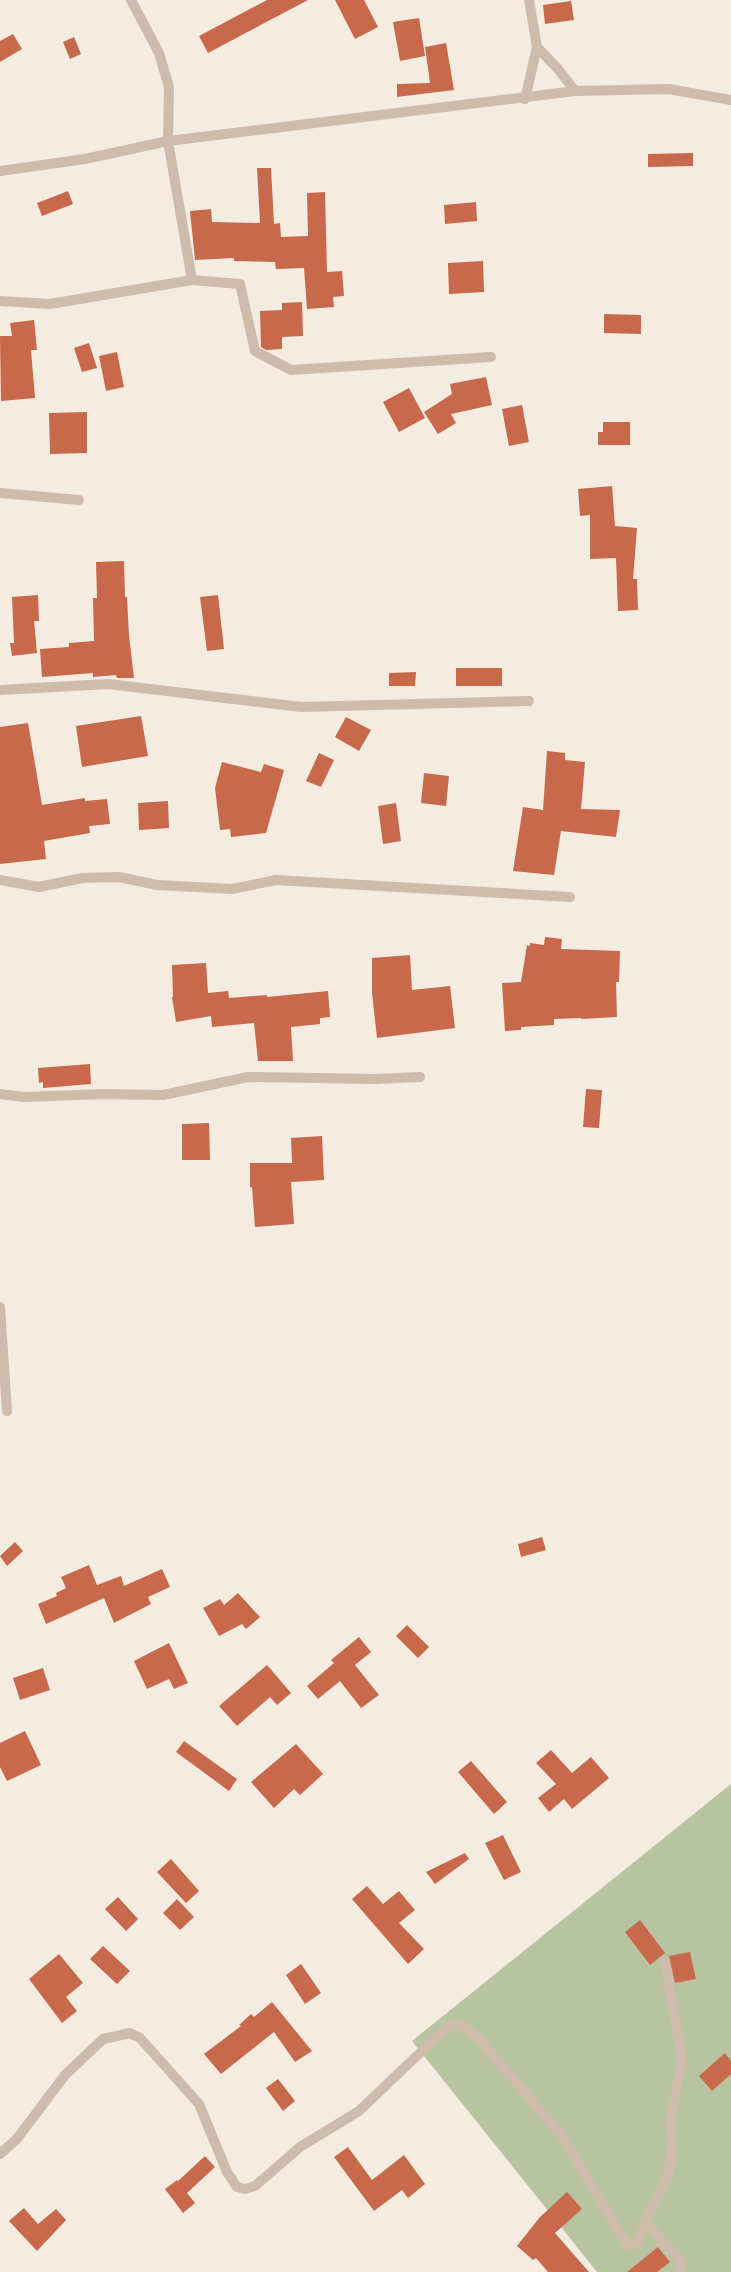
<svg xmlns="http://www.w3.org/2000/svg" width="731" height="2272" viewBox="0 0 731 2272" font-family="'PT Sans Narrow',sans-serif">
	<rect width="100%" height="100%" fill="#f4ebe1"/>
	<path fill="#b8c4a0" d="M731,1784v488h-134l-185,-231z"/>
	<path fill="#c8694b" d="M267,0h41l-100,53 -9,-17z
		M335,0h29l14,27 -23,12z
		M571,1l3,19 -29,4 -2,-19z
		M419,18l6,38 -25,5 -7,-39z
		M13,34l9,15 -22,13v-21z
		M74,37l7,17 -11,5 -7,-17z
		M446,43l8,47 -57,7v-13l33,-1 -5,-36z
		M693,153v13l-45,1v-13z
		M257,168h14l3,56 6,-1 1,14 27,-1 -1,-43 18,-1 2,80 15,-1 2,25 -11,1 1,10 -27,2 -3,-41 -28,1 -1,-7 -41,-1v-3l-39,2 -5,-49 21,-2 1,13 48,1z
		M68,191l5,13 -31,12 -5,-13z
		M476,202l1,19 -32,3 -1,-19z
		M483,261l1,31 -35,2 -1,-31z
		M302,302l1,34 -21,1v12l-16,1 -5,-3 -1,-36 22,-1v-7z
		M604,314l37,1v19l-37,-1z
		M34,320l3,30h-6l4,48 -34,3 -1,-65h12l-2,-13z
		M89,343l8,25 -15,4 -8,-24z
		M117,352l7,35 -18,4 -7,-35z
		M486,377l6,28 -41,9 5,9 -18,11 -14,-22 28,-18 -2,-10z
		M409,388l16,30 -26,14 -16,-30z
		M522,405l7,37 -20,4 -7,-37z
		M87,412v41l-37,1 -1,-41z
		M603,422h27v23h-32v-13h5z
		M612,486l3,40 22,2 -4,51h4l1,31 -20,1 -2,-53 -26,1v-44l-10,1 -2,-27z
		M124,561l1,36h2l2,39 5,42h-17l-1,-3 -23,2v-4l-51,4 -2,-28 29,-2v-4l25,-2 -1,-43h4l-1,-36z
		M38,595l1,26h-5l3,32 -25,3 -2,-13h4l-2,-46z
		M218,595l6,54 -17,2 -7,-54z
		M456,668h46v18h-46z
		M416,672l-1,14h-26v-13z
		M141,716l7,40 -66,11 -6,-41z
		M346,717l25,13 -12,21 -24,-14z
		M28,723l14,82 43,-7v3l22,-2 3,25 -21,2 1,7 -46,8 2,18 -46,5v-137z
		M547,751l18,2v7l20,2 -4,47 39,1 -4,27 -55,-6 -7,44 -41,-4 10,-64 20,3z
		M319,753l15,7 -13,27 -15,-6z
		M222,762l39,10 3,-8 20,6 -18,63 -35,4 -1,-8 -10,1 -5,-42z
		M424,773l25,3 -3,30 -25,-3z
		M168,801l1,27 -30,2 -1,-27z
		M396,803l5,38 -18,3 -5,-38z
		M545,937l17,2 -1,10 59,2 -1,31h-3l1,35 -36,2v-1l-27,1v6l-33,2v3l-16,1 -3,-48 19,-1 6,-37 3,1v-3l14,2z
		M410,955l2,35 38,-4 5,42 -78,10 -5,-45v-35z
		M206,963l2,30 20,-2 1,7 38,-3v2l61,-6 2,26 -10,1v6l-29,3 2,34h-35l-4,-38 -42,4 -1,-11 -35,6 -4,-25h1l-1,-32z
		M90,1064l1,20 -48,4v-6l-4,1 -1,-15z
		M586,1089l16,1 -3,38 -16,-1z
		M209,1123l1,37h-28v-36z
		M322,1136l2,44 -33,2 3,42 -39,3 -3,-40h-2v-24h42l-1,-25z
		M542,1537l4,13 -25,7 -3,-13z
		M15,1542l8,9 -16,15 -7,-10z
		M89,1565l8,20 24,-9 3,10 38,-17 8,18 -22,10 3,7 -37,19 -10,-25 -58,26 -8,-20 19,-8 -1,-3 10,-5 -5,-11z
		M238,1593l22,24 -14,12 -4,-5 -23,12 -16,-28 17,-9 4,6z
		M407,1625l22,22 -11,11 -22,-22z
		M359,1637l12,15 -16,13 24,30 -18,13 -21,-27 -22,18 -11,-13 27,-23 -3,-3z
		M169,1643l19,40 -14,6 -5,-10 -22,10 -13,-28z
		M267,1665l24,28 -14,12 -7,-8 -33,29 -18,-20z
		M43,1668l7,22 -30,10 -7,-22z
		M25,1731l16,34 -34,16 -7,-14v-24z
		M184,1741l53,38 -8,12 -53,-39z
		M296,1744l27,30 -23,21 -6,-6 -20,19 -23,-26z
		M551,1750l21,23 19,-16 18,21 -37,31 -8,-10 -15,13 -11,-14 18,-14 -20,-21z
		M471,1761l36,41 -13,12 -36,-42z
		M503,1835l18,37 -17,8 -19,-37z
		M465,1853l4,6 -34,25 -9,-12z
		M171,1859l28,32 -13,12 -29,-31z
		M367,1886l16,18 16,-13 16,19 -16,13 25,26 -16,15 -56,-65z
		M118,1897l20,22 -12,12 -21,-22z
		M177,1899l17,18 -14,13 -17,-17z
		M640,1920l25,33 -15,12 -25,-33z
		M103,1946l27,25 -13,13 -27,-25z
		M690,1952l6,27 -21,4 -6,-27z
		M59,1954l24,29 -17,14 11,14 -15,12 -33,-44z
		M301,1964l20,29 -16,11 -19,-29z
		M272,2002l40,49 -17,11 -21,-30 -53,42 -17,-20 37,-28 -2,-1 12,-11 3,3z
		M725,2053l6,8v13l-19,17 -13,-15z
		M278,2079l17,22 -12,10 -17,-23z
		M348,2147l24,33 32,-25 21,29 -17,14 -6,-8 -28,21 -40,-54z
		M205,2156l10,11 -28,26 8,10 -12,10 -18,-24 12,-9 1,1z
		M567,2192l15,17 -27,24 34,39h-41l-12,-14 -3,2 -16,-14 23,-29z
		M24,2208l14,16 18,-15 10,11 -29,31 -28,-30z
		M658,2247l12,15 -13,10h-30z"/>
	<g fill="none" stroke-linecap="round" stroke-linejoin="round">
		<path stroke="#cdbbac" stroke-width="10" d="M131,0l28,53 10,34 -1,54 24,139 48,4 15,67 36,19 200,-13
			M537,47l21,22 17,22
			M525,99l12,-52 -8,-47
			M0,171l85,-12 83,-18 407,-50 94,-2 62,11
			M0,301l50,3 142,-24
			M0,493l79,7
			M0,690l108,-6 193,23 228,-6
			M0,880l39,7 43,-9 37,-1 38,8 75,4 44,-9 294,17
			M0,1094l24,3 80,-3 59,1 85,-18 128,2 44,-2
			M0,1307l7,104
			M0,2154l16,-14 49,-65 38,-36 27,-6 10,5 59,66 28,68 10,15 8,2 10,-3 45,-39 59,-36 84,-80 11,-7 11,3 16,14 81,95 65,109 10,-2 8,-21 24,-48 3,-30 -2,-22 12,-62 -17,-98
			M645,2222l32,34 5,9 -2,7"/>
	</g>
</svg>
